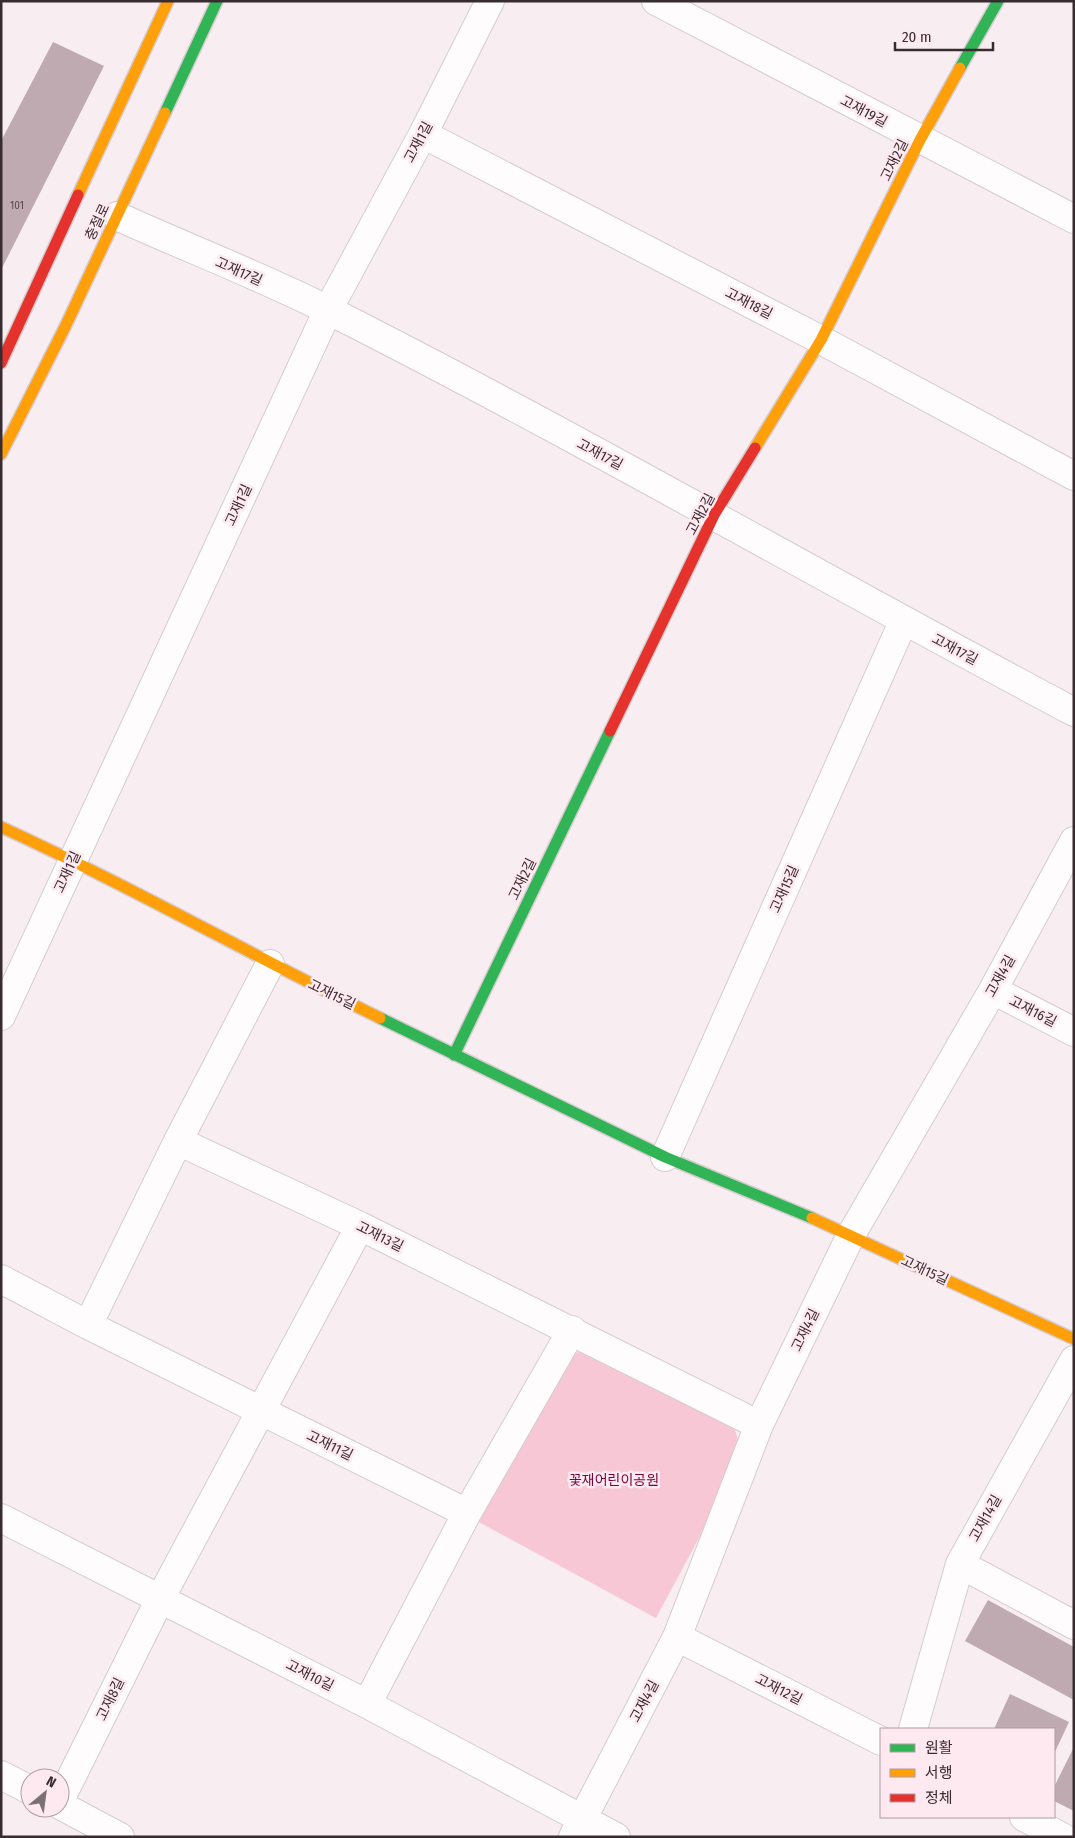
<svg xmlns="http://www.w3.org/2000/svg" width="1075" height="1838" viewBox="0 0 1075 1838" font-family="'Fira Sans Condensed','Noto Sans KR',sans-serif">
	<rect width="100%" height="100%" fill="#f8eef1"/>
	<path fill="#f7c7d6" d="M583,1350l152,80 8,26 -87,162 -181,-98 91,-162z"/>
	<path fill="#bfaab1" d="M53,42l51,24 -103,204v-129z
		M988,1600l86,47v53l-109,-59z
		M1010,1694l59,28 -15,32v-25h-60z
		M1074,1747v64l-20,-10v-14z"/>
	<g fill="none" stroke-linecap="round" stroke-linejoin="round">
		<defs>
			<path id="street" d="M656,1l418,218
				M423,134l398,206 253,136
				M117,216c70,32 144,60 213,95 251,127 495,269 744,401
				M993,990l81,42
				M1,1016l327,-706 95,-176 67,-133
				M178,1141l182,85 399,199
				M665,1157l238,-535
				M1,1279l87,46 379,188
				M88,1325l90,-184 92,-177
				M1,1518l366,186 249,133
				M960,1564l114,61
				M677,1637l204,104
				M367,1704l100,-191 105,-183
				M913,1729l47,-165 114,-204
				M1,1775l29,15
				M60,1800l100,-201 200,-373
				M60,1805l60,32
				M1024,1817l38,20
				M573,1837l104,-200 82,-212 92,-190 142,-245 81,-149"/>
			<path id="fast" d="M960,68l38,-67
				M165,113l52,-112
				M380,1018l285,139 147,61
				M454,1055l156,-324"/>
			<path id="slow" d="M78,195l90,-194
				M755,448l66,-108 99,-200 40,-72
				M1,454l65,-129 99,-212
				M1,827c129,59 252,129 379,191
				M812,1218l262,121"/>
			<path id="jam" d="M1,363l77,-168
				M610,731l104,-216 41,-67"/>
		</defs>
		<use href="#street" stroke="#d6cbce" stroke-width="30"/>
		<use href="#fast" stroke="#d6cbce" stroke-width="14"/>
		<use href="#slow" stroke="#d6cbce" stroke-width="14"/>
		<use href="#jam" stroke="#d6cbce" stroke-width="14"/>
		<use href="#street" stroke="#fefcfd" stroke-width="28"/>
		<use href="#fast" stroke="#30b455" stroke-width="11"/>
		<use href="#slow" stroke="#ff9f0a" stroke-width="11"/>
		<use href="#jam" stroke="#e5322d" stroke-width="11"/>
	</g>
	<g text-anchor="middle" stroke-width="5" stroke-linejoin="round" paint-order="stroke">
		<g font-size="11" fill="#5a4c50">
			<text x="17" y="209">101</text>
		</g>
		<g font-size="14" fill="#382c30" stroke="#fde9ef">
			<text transform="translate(864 111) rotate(28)" y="5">고재19길</text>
			<text transform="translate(418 142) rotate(-62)" y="5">고재1길</text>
			<text transform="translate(894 160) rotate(-64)" y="5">고재2길</text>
			<text transform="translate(97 222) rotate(-65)" y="5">충절로</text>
			<text transform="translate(239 271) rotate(24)" y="5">고재17길</text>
			<text transform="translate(749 303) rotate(27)" y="5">고재18길</text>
			<text transform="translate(600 454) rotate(28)" y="5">고재17길</text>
			<text transform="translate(238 505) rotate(-65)" y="5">고재1길</text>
			<text transform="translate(700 514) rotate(-62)" y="5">고재2길</text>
			<text transform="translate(955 649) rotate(28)" y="5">고재17길</text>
			<text transform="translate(67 872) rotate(-65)" y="5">고재1길</text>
			<text transform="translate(522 879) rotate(-64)" y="5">고재2길</text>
			<text transform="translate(784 889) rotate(-66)" y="5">고재15길</text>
			<text transform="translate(1000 976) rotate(-61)" y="5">고재4길</text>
			<text transform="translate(332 994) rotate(26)" y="5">고재15길</text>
			<text transform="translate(1033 1011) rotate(27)" y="5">고재16길</text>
			<text transform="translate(380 1236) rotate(26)" y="5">고재13길</text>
			<text transform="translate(925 1270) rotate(25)" y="5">고재15길</text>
			<text transform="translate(805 1330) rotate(-64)" y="5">고재4길</text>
			<text transform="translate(330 1445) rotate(26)" y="5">고재11길</text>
			<text transform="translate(985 1518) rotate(-61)" y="5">고재14길</text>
			<text transform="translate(310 1675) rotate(27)" y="5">고재10길</text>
			<text transform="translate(779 1689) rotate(27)" y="5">고재12길</text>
			<text transform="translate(110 1699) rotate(-64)" y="5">고재8길</text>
			<text transform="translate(644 1701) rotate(-62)" y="5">고재4길</text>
		</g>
		<g font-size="14" fill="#75043d" stroke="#fde9ef">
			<text x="614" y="1485">꽃재어린이공원</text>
		</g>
	</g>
	<rect width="1075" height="1838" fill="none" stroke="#382c30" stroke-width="5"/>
	<rect x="880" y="1728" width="175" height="90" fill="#fde9ef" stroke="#ae9da3"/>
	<rect x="890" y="1744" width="25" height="8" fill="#30b455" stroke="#ae9da3"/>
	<text x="925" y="1753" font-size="15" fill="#382c30">원활</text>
	<rect x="890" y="1769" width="25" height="8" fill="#ff9f0a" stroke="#ae9da3"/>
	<text x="925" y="1778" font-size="15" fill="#382c30">서행</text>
	<rect x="890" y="1794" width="25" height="8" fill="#e5322d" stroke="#ae9da3"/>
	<text x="925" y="1803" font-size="15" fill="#382c30">정체</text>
	<g transform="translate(45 1793) rotate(29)"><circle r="24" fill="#fde9ef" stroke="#ae9da3"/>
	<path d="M0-4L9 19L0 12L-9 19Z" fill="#7b7074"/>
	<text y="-8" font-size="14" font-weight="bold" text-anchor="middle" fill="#382c30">N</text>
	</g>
	<path d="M895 42v8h98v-8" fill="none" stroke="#382c30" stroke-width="2.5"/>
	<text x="902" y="42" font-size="15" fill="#382c30" stroke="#fde9ef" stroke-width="4" paint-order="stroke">20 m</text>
</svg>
